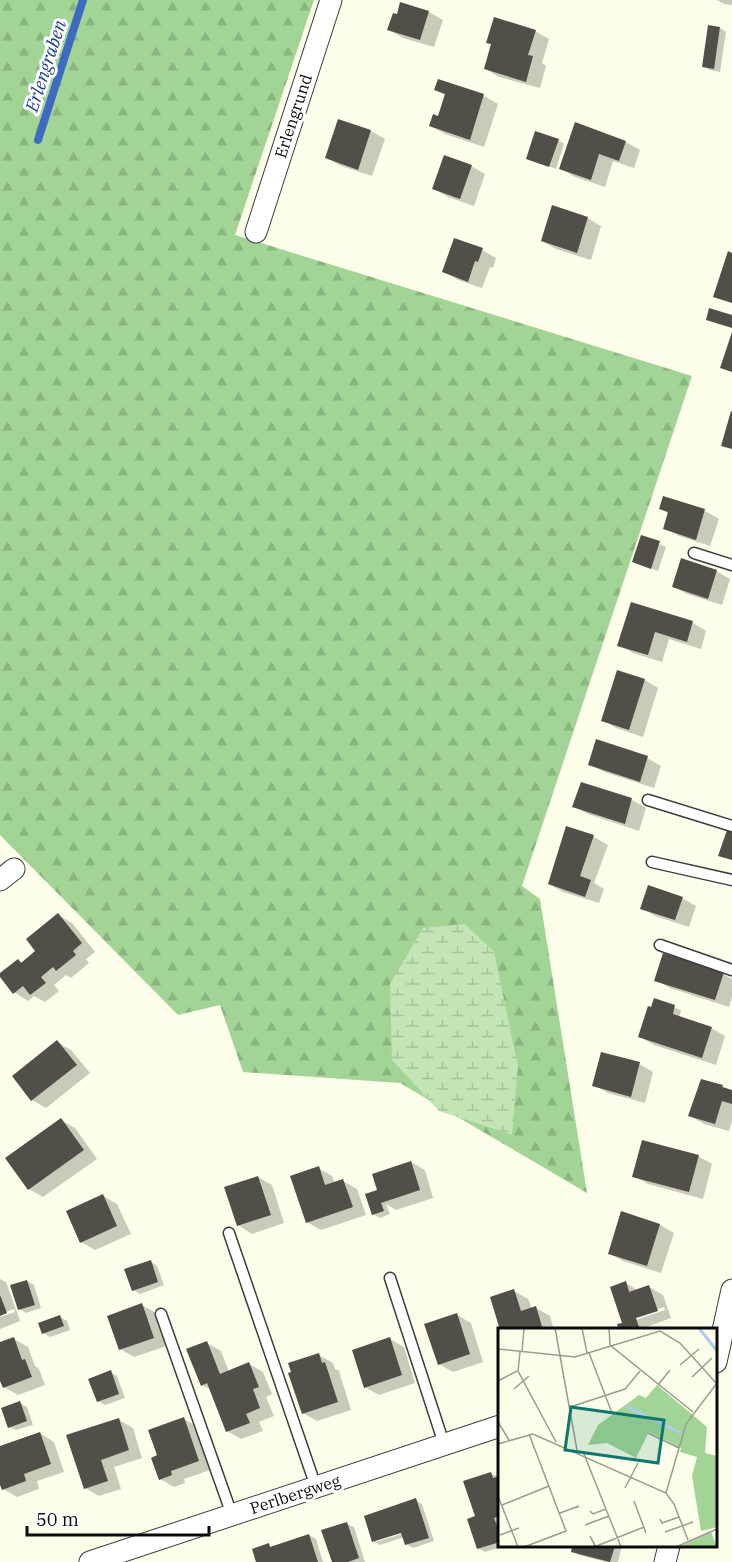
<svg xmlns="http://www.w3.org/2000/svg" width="732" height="1562" viewBox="0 0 732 1562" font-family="'IBM Plex Serif',serif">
	<defs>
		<pattern id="forest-firs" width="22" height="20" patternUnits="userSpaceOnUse" patternTransform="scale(1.5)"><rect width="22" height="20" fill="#a2d496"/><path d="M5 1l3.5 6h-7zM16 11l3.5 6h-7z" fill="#8ab580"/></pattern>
		<pattern id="wetland-marsh" width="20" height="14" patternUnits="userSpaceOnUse" patternTransform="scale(1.5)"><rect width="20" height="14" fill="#c2e5b6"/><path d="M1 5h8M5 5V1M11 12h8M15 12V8" fill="none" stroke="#a5c39b"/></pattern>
	</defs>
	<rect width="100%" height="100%" fill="#fcfee9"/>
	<path fill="url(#forest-firs)" d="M0,0h314l-79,235 457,141 -170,510 18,13 47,294 -187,-110 -157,-11 -23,-67 -42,10 -178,-180z"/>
	<path fill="url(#wetland-marsh)" d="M465,924l29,28 24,114 -6,69 -73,-24 -47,-51 -2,-76 33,-56z"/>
	<path fill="#0003" fill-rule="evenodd" d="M717,0h15v5l-8,-1z
		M429,12l14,8 -9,27 -31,-9 -14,-8z
		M720,28l6,4 -6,40 -10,-2 -7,-4z
		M535,31l14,8 -7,24 4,3 -6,22 -41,-11 -13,-8 7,-24z
		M439,81l45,15 14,8 -14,43 -39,-13 -14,-8 8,-9 8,-21 -11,-6z
		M339,121l32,10 14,8 -13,37 -31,-10 -14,-8z
		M576,124l50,18 14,8 -6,18 -21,-7 -8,26 -30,-10 -14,-8z
		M558,140l6,4 -8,25 -28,-11z
		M471,166l14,8 -11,32 -26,-9 -14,-8z
		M587,218l14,8 -10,34 -35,-11 -14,-8z
		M455,240l27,10 14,8 -3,10 -3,-1 -8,21 -24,-8 -14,-9z
		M664,498l41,13 14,8 -9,27 -31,-10 -14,-8 4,-14 -9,-6z
		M642,537l24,10 -8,24 -24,-9z
		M716,571l14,8 -8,26 -35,-11 -14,-8z
		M632,604l61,19 13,8 -5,18 -32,-10 -7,23 -29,-9 -14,-8z
		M645,680l13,8 -15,49 -27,-9 -13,-8z
		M647,758l14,8 -7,22 -50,-16 -14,-8z
		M582,784l50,16 14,8 -7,23 -51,-17 -14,-8z
		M567,828l27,9 14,8 -14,38 10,6 -5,14 -36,-11 -14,-8z
		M682,898l14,8 -7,21 -34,-11 -13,-8z
		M58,915l14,8 23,29 -9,7 3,4 -18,15 -5,-3 -12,10 5,6 -14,11 -11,-6 -6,5 -14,-9 -14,-17 18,-15 5,3 14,-11z
		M723,974l9,5v18l-3,10 -59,-19 -14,-8z
		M655,1000l26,10 -2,8 32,10 14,8 -9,29 -62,-20 -14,-8z
		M57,1042l14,8 19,23 -44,35 -14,-8 -18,-23z
		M639,1064l14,8 -8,31 -37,-10 -14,-8z
		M702,1080l21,6 9,6v29l-3,10 -25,-7 -14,-8z
		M61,1120l14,8 22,31 -54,38 -14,-8z
		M698,1156l14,8 -9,35 -55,-15 -14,-8z
		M411,1162l14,8 8,28 -37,12 -10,-6 4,10 -10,4 -7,-4 4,-22z
		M318,1168l14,8 3,8 8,-3 14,8 9,26 -45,15 -14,-8z
		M258,1177l14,8 12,38 -32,11 -14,-9z
		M103,1196l14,8 14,30 -36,16 -14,-8z
		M622,1213l38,12 14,8 -13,40 -38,-12 -14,-8z
		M151,1262l6,4 7,19 -24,9 -7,-4z
		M0,1279l6,3 14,39 -20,8v-12l15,-5 -1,-3 -14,5z
		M27,1281l7,4 7,23 -15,5 -6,-4z
		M626,1283l13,8 10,-4 14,8 8,23 -27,10v2h-23l3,-6zM664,1307l1,3 -33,11v-3z
		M514,1291l14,8 4,10 4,-1 14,8 4,14h-52z
		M142,1305l14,8 11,33 -33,11 -14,-8z
		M457,1315l14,8 12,39 -30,10 -14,-8z
		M60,1317l7,4 3,9 -20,7 -7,-4z
		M14,1339l14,8 7,19 4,3 6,16 -27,10 -14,-8 -4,-11v-32z
		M390,1339l14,8 11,36 -36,12 -14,-8z
		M207,1343l14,8 8,21 20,-8 14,8 9,22 -6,3 8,19 -15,6 4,9 -22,8 -14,-8 -15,-41 -10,-5z
		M319,1355l14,8 2,6 4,2 12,39 -34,11 -14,-8z
		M110,1372l7,4 8,22 -20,7 -7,-4z
		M20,1403l7,4 6,18 -17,5 -7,-3z
		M184,1419l14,8 15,42 -29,10 1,4 -11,4 -14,-8 -1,-23z
		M119,1420l14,8 9,30 -28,9 7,22 -22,7 -14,-8z
		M40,1433l14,9 10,30 -27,9 2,8 -22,8 -14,-8 -3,-9v-32z
		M491,1474l9,3v69h4l-19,6 -7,-4 -1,-31z
		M415,1500l7,4 12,37 -21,7 -7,-4 -2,-7 -24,8 -7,-4zM407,1529l1,3 -32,10v-3z
		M347,1524l7,3 11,35h-31z
		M309,1535l7,4 7,23h-65l11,-17 4,3z
		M574,1546h48l-4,16h-12l-27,-7 -7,-4z"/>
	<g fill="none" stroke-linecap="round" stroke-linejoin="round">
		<path stroke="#3d6bc3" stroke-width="8" d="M38,140l45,-140"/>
	</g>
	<path fill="#524e48" d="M400,2l29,9 -9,29 -33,-10 6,-17 4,1z
		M494,17l42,13 -8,25 5,1 -7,26 -42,-13 7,-25 -5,-1z
		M708,25l12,2 -6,42 -12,-2z
		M438,79l46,15 -14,46 -41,-14 4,-12 5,2 7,-22 -11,-4z
		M338,119l33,11 -13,40 -33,-12z
		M575,122l51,19 -7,20 -20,-7 -8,26 -32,-11z
		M535,131l24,8 -10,28 -23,-8z
		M444,155l28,10 -12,34 -28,-10z
		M552,205l36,12 -11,36 -36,-12z
		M454,238l29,10 -5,14 -3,-1 -7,21 -26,-10z
		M728,251l4,2v50l-19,-6z
		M709,308l23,7v13l-26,-8z
		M732,332v40l-12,-4z
		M731,411l1,1v37l-11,-3z
		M663,496l42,13 -9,31 -33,-11 5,-17 -9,-3z
		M641,535l19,6 -9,28 -19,-7z
		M681,558l36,12 -9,29 -36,-12z
		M631,602l62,19 -6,21 -32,-10 -7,23 -31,-9z
		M617,670l28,9 -16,51 -28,-9z
		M596,739l52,17 -8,26 -52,-17z
		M581,782l51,16 -7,26 -53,-17z
		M566,826l28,9 -14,41 11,4 -6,17 -37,-13z
		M727,830l5,2v28l-14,-4z
		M648,885l35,12 -8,23 -35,-11z
		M58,913l24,30 -9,8 3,4 -20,16 -3,-4 -12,10 5,6 -16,12 -7,-9 -10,8 -13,-17v-4l18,-14 3,4 14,-12 -9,-12z
		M663,953l61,19 -9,28 -61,-19z
		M654,998l21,7 -2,9 39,13 -10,31 -64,-21 10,-31 3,1z
		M57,1040l20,25 -46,36 -19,-25z
		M601,1052l39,10 -9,35 -39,-11z
		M701,1079l22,6 -1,2 10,3v14l-10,-3 -7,23 -27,-8z
		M61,1118l23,32 -56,40 -23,-32z
		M642,1140l57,15 -10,37 -57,-15z
		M411,1161l9,29 -39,13 3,8 -12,4 -7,-21 12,-4 -5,-16z
		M319,1166l6,19 18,-6 10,28 -47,16 -16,-47z
		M258,1176l13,39 -34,11 -13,-39z
		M103,1194l14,32 -37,17 -14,-32z
		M621,1211l39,13 -13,42 -39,-12z
		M151,1260l7,22 -26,9 -8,-22z
		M27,1280l8,25 -17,5 -8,-25z
		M626,1281l3,11 20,-7 9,26 -22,7 4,12h-21l-2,-6 5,-1 -12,-36z
		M514,1289l7,22 15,-5 7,24h-43l-10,-33z
		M0,1295l7,18 -7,3z
		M142,1303l12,35 -35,12 -12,-34z
		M457,1313l13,41 -32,11 -14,-41z
		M60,1315l4,11 -22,8 -4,-11z
		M14,1337l8,23 3,-1 7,18 -29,11 -3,-7v-39z
		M390,1337l12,38 -38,13 -12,-38z
		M207,1341l13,33 29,-12 10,25 -6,2 7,19 -14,6 4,9 -24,9 -19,-49 -6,3 -15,-37z
		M319,1353l3,10 3,-1 13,40 -36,12 -14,-41 3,-1 -3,-9z
		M111,1370l8,24 -22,8 -9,-23z
		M20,1401l7,20 -19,7 -7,-20z
		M184,1417l15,44 -28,10 1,4 -13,5 -8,-22 6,-3 -9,-25z
		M119,1418l10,32 -28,10 7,21 -24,8 -18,-54z
		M40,1432l11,32 -27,10 2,7 -24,9 -2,-5v-39z
		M491,1472l2,6 7,-2v40l-6,2 6,16v8l-23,7 -10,-30 8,-3 -12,-35z
		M416,1498l13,40 -24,7 -4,-12 -29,9 -8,-26z
		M347,1522l12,36 -11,4h-16l-11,-32z
		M309,1534l9,28h-62l-4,-13 17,-6 1,4z
		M572,1546h43l-5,16 -39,-10z"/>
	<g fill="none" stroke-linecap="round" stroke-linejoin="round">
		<defs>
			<path id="service" d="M694,553l38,12
				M648,800l84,26
				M652,862l80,18
				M660,945l72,25
				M229,1233l87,254
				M390,1278l54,166
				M161,1314l71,201"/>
			<path id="minor" d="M256,232l75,-232
				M0,880l14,-11
				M716,1362l16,-72
				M90,1562l410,-136
				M665,1562l4,-16"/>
		</defs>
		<use href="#service" stroke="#3d3d3d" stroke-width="13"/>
		<use href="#minor" stroke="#3d3d3d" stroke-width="23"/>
		<use href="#service" stroke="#fff" stroke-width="10"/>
		<use href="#minor" stroke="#fff" stroke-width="21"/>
	</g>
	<g text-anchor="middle" stroke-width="6" stroke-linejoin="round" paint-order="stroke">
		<g font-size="16" fill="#0a0a0a" stroke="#fff">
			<text transform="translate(293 116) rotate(-72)" y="6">Erlengrund</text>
			<text transform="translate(295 1494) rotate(-18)" y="6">Perlbergweg</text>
		</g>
		<g font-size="18" font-style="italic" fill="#1d4192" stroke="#fff">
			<text transform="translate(46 66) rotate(-72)" y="6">Erlengraben</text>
		</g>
	</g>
	<g transform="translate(498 1328)">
		<rect width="219" height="219" fill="#fcfee9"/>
		<path d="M159,57l50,42 -2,26 12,3v71l-16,4 -9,-55 5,-19 -17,-5 1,-4 -32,-16 -13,26 -29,-15 -19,2 10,-20 41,-30 7,3zM213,204l6,15h-38z" fill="#a2d496"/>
		<path fill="none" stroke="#b1c9f1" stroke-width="3" d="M201,0l18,23M127,78l23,11M158,93l25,12"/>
		<path fill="none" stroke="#9b9c90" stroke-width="1.5" d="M57,0l22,122M84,0l5,25M111,0l1,17 83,67M0,21l77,8 85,-26 20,12 37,41M22,24l-2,19 38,71M24,24l2,-24M91,25l23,60M182,37l19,-16M194,49l20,-19M0,53l19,-10M160,57l12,-15M16,61l15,-13M72,79l55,-18 15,-18M0,94l11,18M150,105l31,15M0,116l35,-10 133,59 8,11 14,36M86,126l37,93M127,160l13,-25M168,165l20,-69 31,-41M0,168l20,51M136,173l12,32M4,177l47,-19M92,183l3,3 13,-5M62,185l19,-7 -3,2M162,191l2,4 17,-6M87,197l24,-9M167,204l28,-10M2,207l19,-7M97,217l-5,-9 5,10M26,219l42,-16 -37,-97M96,219l50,-20M178,219l41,-18"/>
		<path fill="#0f766e" fill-opacity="0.15" stroke="#0f766e" stroke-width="3" d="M73,79l93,13 -6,43 -93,-13z"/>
		<rect width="219" height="219" fill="none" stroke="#0a0a0a" stroke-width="3"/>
	</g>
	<path d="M27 1526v9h182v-9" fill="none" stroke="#0a0a0a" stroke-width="3"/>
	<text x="36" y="1526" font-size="18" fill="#0a0a0a" stroke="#ffffff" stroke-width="4.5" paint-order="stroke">50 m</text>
</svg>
